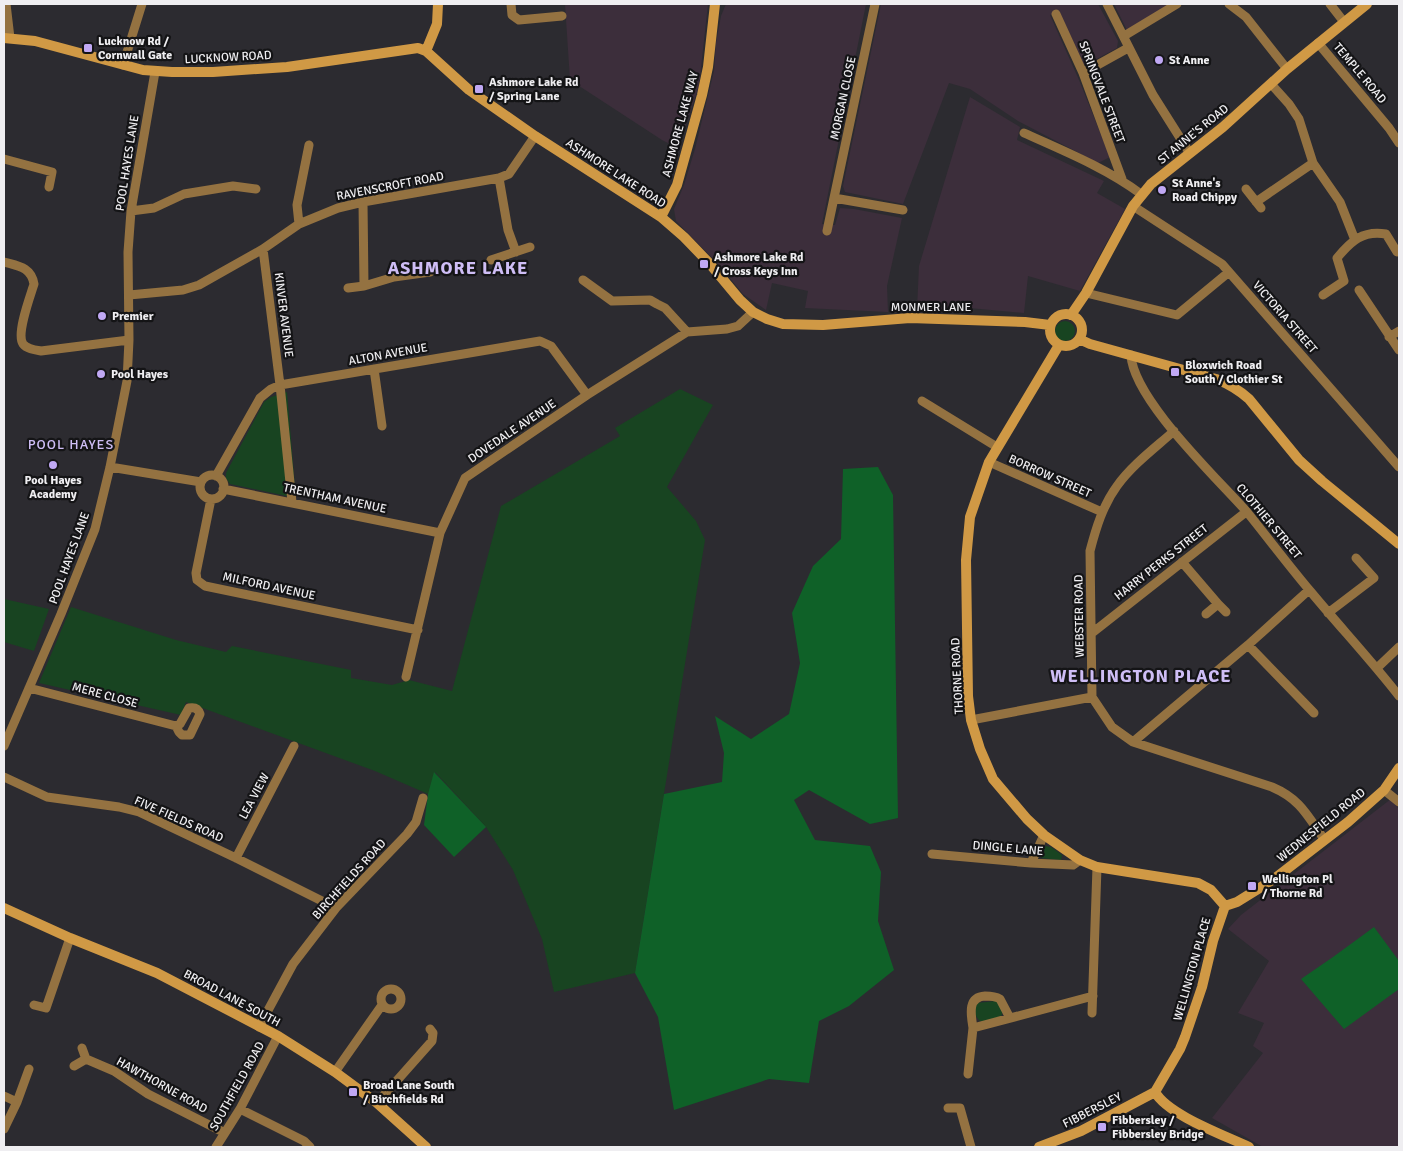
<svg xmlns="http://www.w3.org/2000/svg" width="1403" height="1151" viewBox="0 0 1403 1151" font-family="Signika,sans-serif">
	<rect width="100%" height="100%" fill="#2c2b30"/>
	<path fill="#3c2e3b" d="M565,4h143l-9,82 -21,62 -16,-8 -92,-60z
		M726,4h140l-44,220 13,1 5,-17 14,1 48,9 -15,68 1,26 -83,-4 3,-17 -36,-8 -6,27 -23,-16 -24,-29 -43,-44 -2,-12 10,-24 11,-36 19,-78 2,-28 5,-27z
		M881,4h217l20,37 -1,7 -30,16 -3,1 -25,-54 -9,4 29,65 31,77 -12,6 -80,-42 -48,-32 -21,-6 -46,121 -58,-12 -2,-6z
		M1114,4h57l-44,26z
		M970,97l50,30 -3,13 87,41 -7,12 28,16 -45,82 -52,-15 -4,37 -76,-7 -1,4h-30l2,-44z
		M1391,799l8,10v338h-136l-51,-29 51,-65 -10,-7 11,-23 -26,-10 31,-52 -41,-32 13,-14z"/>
	<path fill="#184421" d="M1055 331a10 10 0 1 1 20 0a10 10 0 1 1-20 0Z
		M680,389l33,16 -46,82 29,34 9,19 -70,433 -81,19 -12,-53 -29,-69 -27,-43 -51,-55 -7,22 -53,-23 -189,-69 -5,13 -142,-32 32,-76 105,33 50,12 6,-6 119,24v8l41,7 17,-5 43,11 49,-185 119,-70 -5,-8z
		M287,392l9,106 -66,-14 -4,-6v-5l38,-71 7,-5z
		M4,599l45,10 -15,42 -30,-9z
		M1045,846l6,1 11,8 -1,5 -20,-2z
		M996,1001l6,7v7c-7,5 -14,6 -22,6 -6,-6 -6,-10 -3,-18z"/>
	<path fill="#0f6128" d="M878,467l15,28 5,323 -28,6 -61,-34 -15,10 21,40 55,6 11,26 -3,49 16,49 -45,36 -30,15 -10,62 -40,-4 -95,31 -16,-93 -23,-44 29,-179 58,-12 2,-29 -9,-37 36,23 38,-25 11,-51 -8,-50 21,-47 28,-27 2,-70z
		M434,772l52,55 -32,30 -30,-32 4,-31z
		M1374,927l25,34v28l-55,40 -43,-50 32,-22z"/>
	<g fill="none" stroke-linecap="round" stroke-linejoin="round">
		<path stroke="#947241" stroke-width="9" d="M6,4l4,34
			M511,4l1,11 7,5 43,-4
			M1107,4l46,91 36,57
			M1229,4l17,13 41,52
			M1330,4l14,18
			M1056,14l27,59 39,106
			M1124,36l53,-32
			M1318,43l71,85 10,15
			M123,65l19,-61
			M1083,73l45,-25
			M1271,84l18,20 10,15 14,44 27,39 15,38
			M1024,133c40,18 82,35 117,61
			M4,159l48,13 -3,15
			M499,178l9,52 8,22
			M1246,189l15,19
			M834,198l69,12
			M363,202l1,84
			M1256,202l57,-39
			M1133,206l89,58 177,203
			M131,211l23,-3 30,-14 49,-8 23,3
			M299,224l-2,-19 12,-60
			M827,231l48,-227
			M263,249l17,136 12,117
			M491,260l39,-13
			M4,262c14,4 27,5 30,22 -4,13 -18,50 -11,60 4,5 12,6 18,7l88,-11
			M583,280l29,21 38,-1 7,4 8,4 22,24
			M348,288l16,-2 30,-9 36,-5
			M1359,290l40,60
			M1086,293l91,22 52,-43
			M129,295l54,-5 16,-5 64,-36 36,-25 39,-16 25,-6 136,-24 10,-4 26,-38
			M1323,295l21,-14 -7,-23c14,-17 26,-28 49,-24l11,18
			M1389,337l10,-6
			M1131,355c2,44 86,123 116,157 21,26 42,54 64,80 29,35 60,68 88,104
			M374,369l8,57
			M922,401l75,46
			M1174,431c-19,17 -42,34 -57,55 -14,19 -21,42 -27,65l2,146 20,30 21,15 139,45c28,12 35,28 52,52
			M989,462l113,50
			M110,467l91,15
			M200 487a12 12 0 1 1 24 0a12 12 0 1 1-24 0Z
			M216,476l44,-78 11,-9 9,-4 260,-44 11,5 36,49
			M223,489l217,44
			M211,499l-15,74 1,7 8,6 213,44
			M1182,562l36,42 -12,10
			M1218,604l8,8
			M1328,613l46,-35 -18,-20
			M1092,633l154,-121
			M1248,645l66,68
			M1377,668l22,-21
			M406,677l34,-144 25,-55 122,-83 100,-63 40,-3 11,-3 15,-14
			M29,688l147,38 3,6 3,3h8l10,-21c-2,-6 -6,-7 -11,-6l-9,16 -4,2
			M971,720l121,-23
			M1133,742l115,-97 61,-55
			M4,746l57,-132 34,-85 15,-62 17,-86 2,-41 -1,-88 3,-41 24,-139
			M4,777l43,20 72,10 20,5 97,46 100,50
			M1384,790l15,12
			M932,854l99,9 42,2 7,-5
			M236,858l58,-112
			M1031,863l13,-28
			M381 999a10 10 0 1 1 20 0a10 10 0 1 1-20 0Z
			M34,1005l12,3 24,-70
			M1092,1013l5,-146
			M259,1027l34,-63 43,-56 71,-74 9,-12 7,-24
			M973,1028c-2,-13 -6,-31 12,-32 5,0 10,0 15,3l10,19
			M86,1059l28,12 34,23 77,39
			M74,1066l12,-7 -4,-11
			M335,1072l47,-67
			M968,1074l5,-46 120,-32
			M4,1096l13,6
			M377,1103l55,-62 1,-8 -3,-4
			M948,1108h12l11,39
			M240,1109l64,32 6,6
			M4,1129l13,-27 12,-33
			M216,1147l24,-38 38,-73"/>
		<path stroke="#d09945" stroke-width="10" d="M4,38l31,3 108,29 29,2h41l74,-5 131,-19 8,3 43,39 66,46 126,81 23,20 26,27 30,36 13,12 14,7 16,5 40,1 87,-7 115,4 25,3
			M426,51l11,-27 1,-20
			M661,217l16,-32 25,-90 6,-28 7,-63
			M1050 330a16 16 0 1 1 32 0a16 16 0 1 1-32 0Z
			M1071,315l15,-22 47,-87 18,-22 72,-57 64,-58 80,-65
			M1079,339l11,5 126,35c13,5 23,11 33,20l50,61 23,21 77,63
			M1059,345l-70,117 -19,55 -4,43 2,136 3,24 9,29 13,30 34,40 17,16 36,25 17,7 101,16 13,7 14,16
			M1225,906l12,-4 37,-23 74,-57 36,-32 15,-22
			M4,908l66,30 87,35 121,63 57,36 42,31 49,44
			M1155,1092l25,-43 5,-12 17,-50 11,-46 12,-35
			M1155,1092c13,23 69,43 94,55
			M1039,1147l42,-16 74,-39"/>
	</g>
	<g fill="#c0a8f4" stroke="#141416" stroke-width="2">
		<rect x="83" y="43" width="10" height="10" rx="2.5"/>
		<circle cx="1159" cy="60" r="5"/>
		<rect x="474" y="84" width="10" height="10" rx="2.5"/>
		<circle cx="1162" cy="190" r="5"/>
		<rect x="699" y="259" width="10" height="10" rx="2.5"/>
		<circle cx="102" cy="316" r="5"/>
		<rect x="1170" y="367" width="10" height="10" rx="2.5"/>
		<circle cx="101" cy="374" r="5"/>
		<circle cx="53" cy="465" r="5"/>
		<rect x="1247" y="881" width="10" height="10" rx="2.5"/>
		<rect x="348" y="1087" width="10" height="10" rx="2.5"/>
		<rect x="1097" y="1122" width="10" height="10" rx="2.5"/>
	</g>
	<g text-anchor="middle" stroke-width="4.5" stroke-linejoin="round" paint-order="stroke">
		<g font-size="12" font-weight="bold" fill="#efeef1" stroke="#141416" text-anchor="start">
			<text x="98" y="45">Lucknow Rd /<tspan x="98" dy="14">Cornwall Gate</tspan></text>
			<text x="1169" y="64">St Anne</text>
			<text x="489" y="86">Ashmore Lake Rd<tspan x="489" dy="14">/ Spring Lane</tspan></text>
			<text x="1172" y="187">St Anne's<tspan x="1172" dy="14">Road Chippy</tspan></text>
			<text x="714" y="261">Ashmore Lake Rd<tspan x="714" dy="14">/ Cross Keys Inn</tspan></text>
			<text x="112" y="320">Premier</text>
			<text x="1185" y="369">Bloxwich Road<tspan x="1185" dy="14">South / Clothier St</tspan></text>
			<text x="111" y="378">Pool Hayes</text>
			<text x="53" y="484" text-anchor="middle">Pool Hayes<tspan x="53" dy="14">Academy</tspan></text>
			<text x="1262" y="883">Wellington Pl<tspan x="1262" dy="14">/ Thorne Rd</tspan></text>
			<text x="363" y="1089">Broad Lane South<tspan x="363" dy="14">/ Birchfields Rd</tspan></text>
			<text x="1112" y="1124">Fibbersley /<tspan x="1112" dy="14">Fibbersley Bridge</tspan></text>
		</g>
		<g font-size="12" fill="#efeef1" stroke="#141416">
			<text transform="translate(228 57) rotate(-3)" y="4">LUCKNOW ROAD</text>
			<text transform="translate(1360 73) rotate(50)" y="4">TEMPLE ROAD</text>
			<text transform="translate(1102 92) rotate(69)" y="4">SPRINGVALE STREET</text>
			<text transform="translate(843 98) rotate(-78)" y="4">MORGAN CLOSE</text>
			<text transform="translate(680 124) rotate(-75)" y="4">ASHMORE LAKE WAY</text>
			<text transform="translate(1193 134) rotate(-39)" y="4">ST ANNE'S ROAD</text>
			<text transform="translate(127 163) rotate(-81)" y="4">POOL HAYES LANE</text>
			<text transform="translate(616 173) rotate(33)" y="4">ASHMORE LAKE ROAD</text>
			<text transform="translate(390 186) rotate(-11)" y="4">RAVENSCROFT ROAD</text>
			<text x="931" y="311">MONMER LANE</text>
			<text transform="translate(284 315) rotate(83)" y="4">KINVER AVENUE</text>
			<text transform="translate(1285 317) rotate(49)" y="4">VICTORIA STREET</text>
			<text transform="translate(388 354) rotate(-10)" y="4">ALTON AVENUE</text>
			<text transform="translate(512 431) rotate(-34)" y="4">DOVEDALE AVENUE</text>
			<text transform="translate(1050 476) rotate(24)" y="4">BORROW STREET</text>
			<text transform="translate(335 498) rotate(12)" y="4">TRENTHAM AVENUE</text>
			<text transform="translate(1269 521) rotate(50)" y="4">CLOTHIER STREET</text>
			<text transform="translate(69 558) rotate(-70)" y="4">POOL HAYES LANE</text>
			<text transform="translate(1161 562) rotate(-38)" y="4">HARRY PERKS STREET</text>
			<text transform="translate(269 586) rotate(12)" y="4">MILFORD AVENUE</text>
			<text transform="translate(1079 616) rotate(-91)" y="4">WEBSTER ROAD</text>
			<text transform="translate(957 676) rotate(-93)" y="4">THORNE ROAD</text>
			<text transform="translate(105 695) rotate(15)" y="4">MERE CLOSE</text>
			<text transform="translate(254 796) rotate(-62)" y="4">LEA VIEW</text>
			<text transform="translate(179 819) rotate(24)" y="4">FIVE FIELDS ROAD</text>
			<text transform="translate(1321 825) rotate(-39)" y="4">WEDNESFIELD ROAD</text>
			<text transform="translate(1008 848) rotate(5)" y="4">DINGLE LANE</text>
			<text transform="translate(349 879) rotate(-48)" y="4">BIRCHFIELDS ROAD</text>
			<text transform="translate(1192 969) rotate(-74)" y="4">WELLINGTON PLACE</text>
			<text transform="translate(232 998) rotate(28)" y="4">BROAD LANE SOUTH</text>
			<text transform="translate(162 1085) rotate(29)" y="4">HAWTHORNE ROAD</text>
			<text transform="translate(237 1086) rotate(-61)" y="4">SOUTHFIELD ROAD</text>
			<text transform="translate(1092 1110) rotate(-27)" y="4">FIBBERSLEY</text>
		</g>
		<g font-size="14" letter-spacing="1" fill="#cebdf5" stroke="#141416">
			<text x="71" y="449">POOL HAYES</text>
		</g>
		<g font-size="18" font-weight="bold" letter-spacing="1" fill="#cebdf5" stroke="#141416">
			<text x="458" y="274">ASHMORE LAKE</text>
			<text x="1141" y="682">WELLINGTON PLACE</text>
		</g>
	</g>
	<rect width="1403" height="1151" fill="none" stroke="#efeef1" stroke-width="10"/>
</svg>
